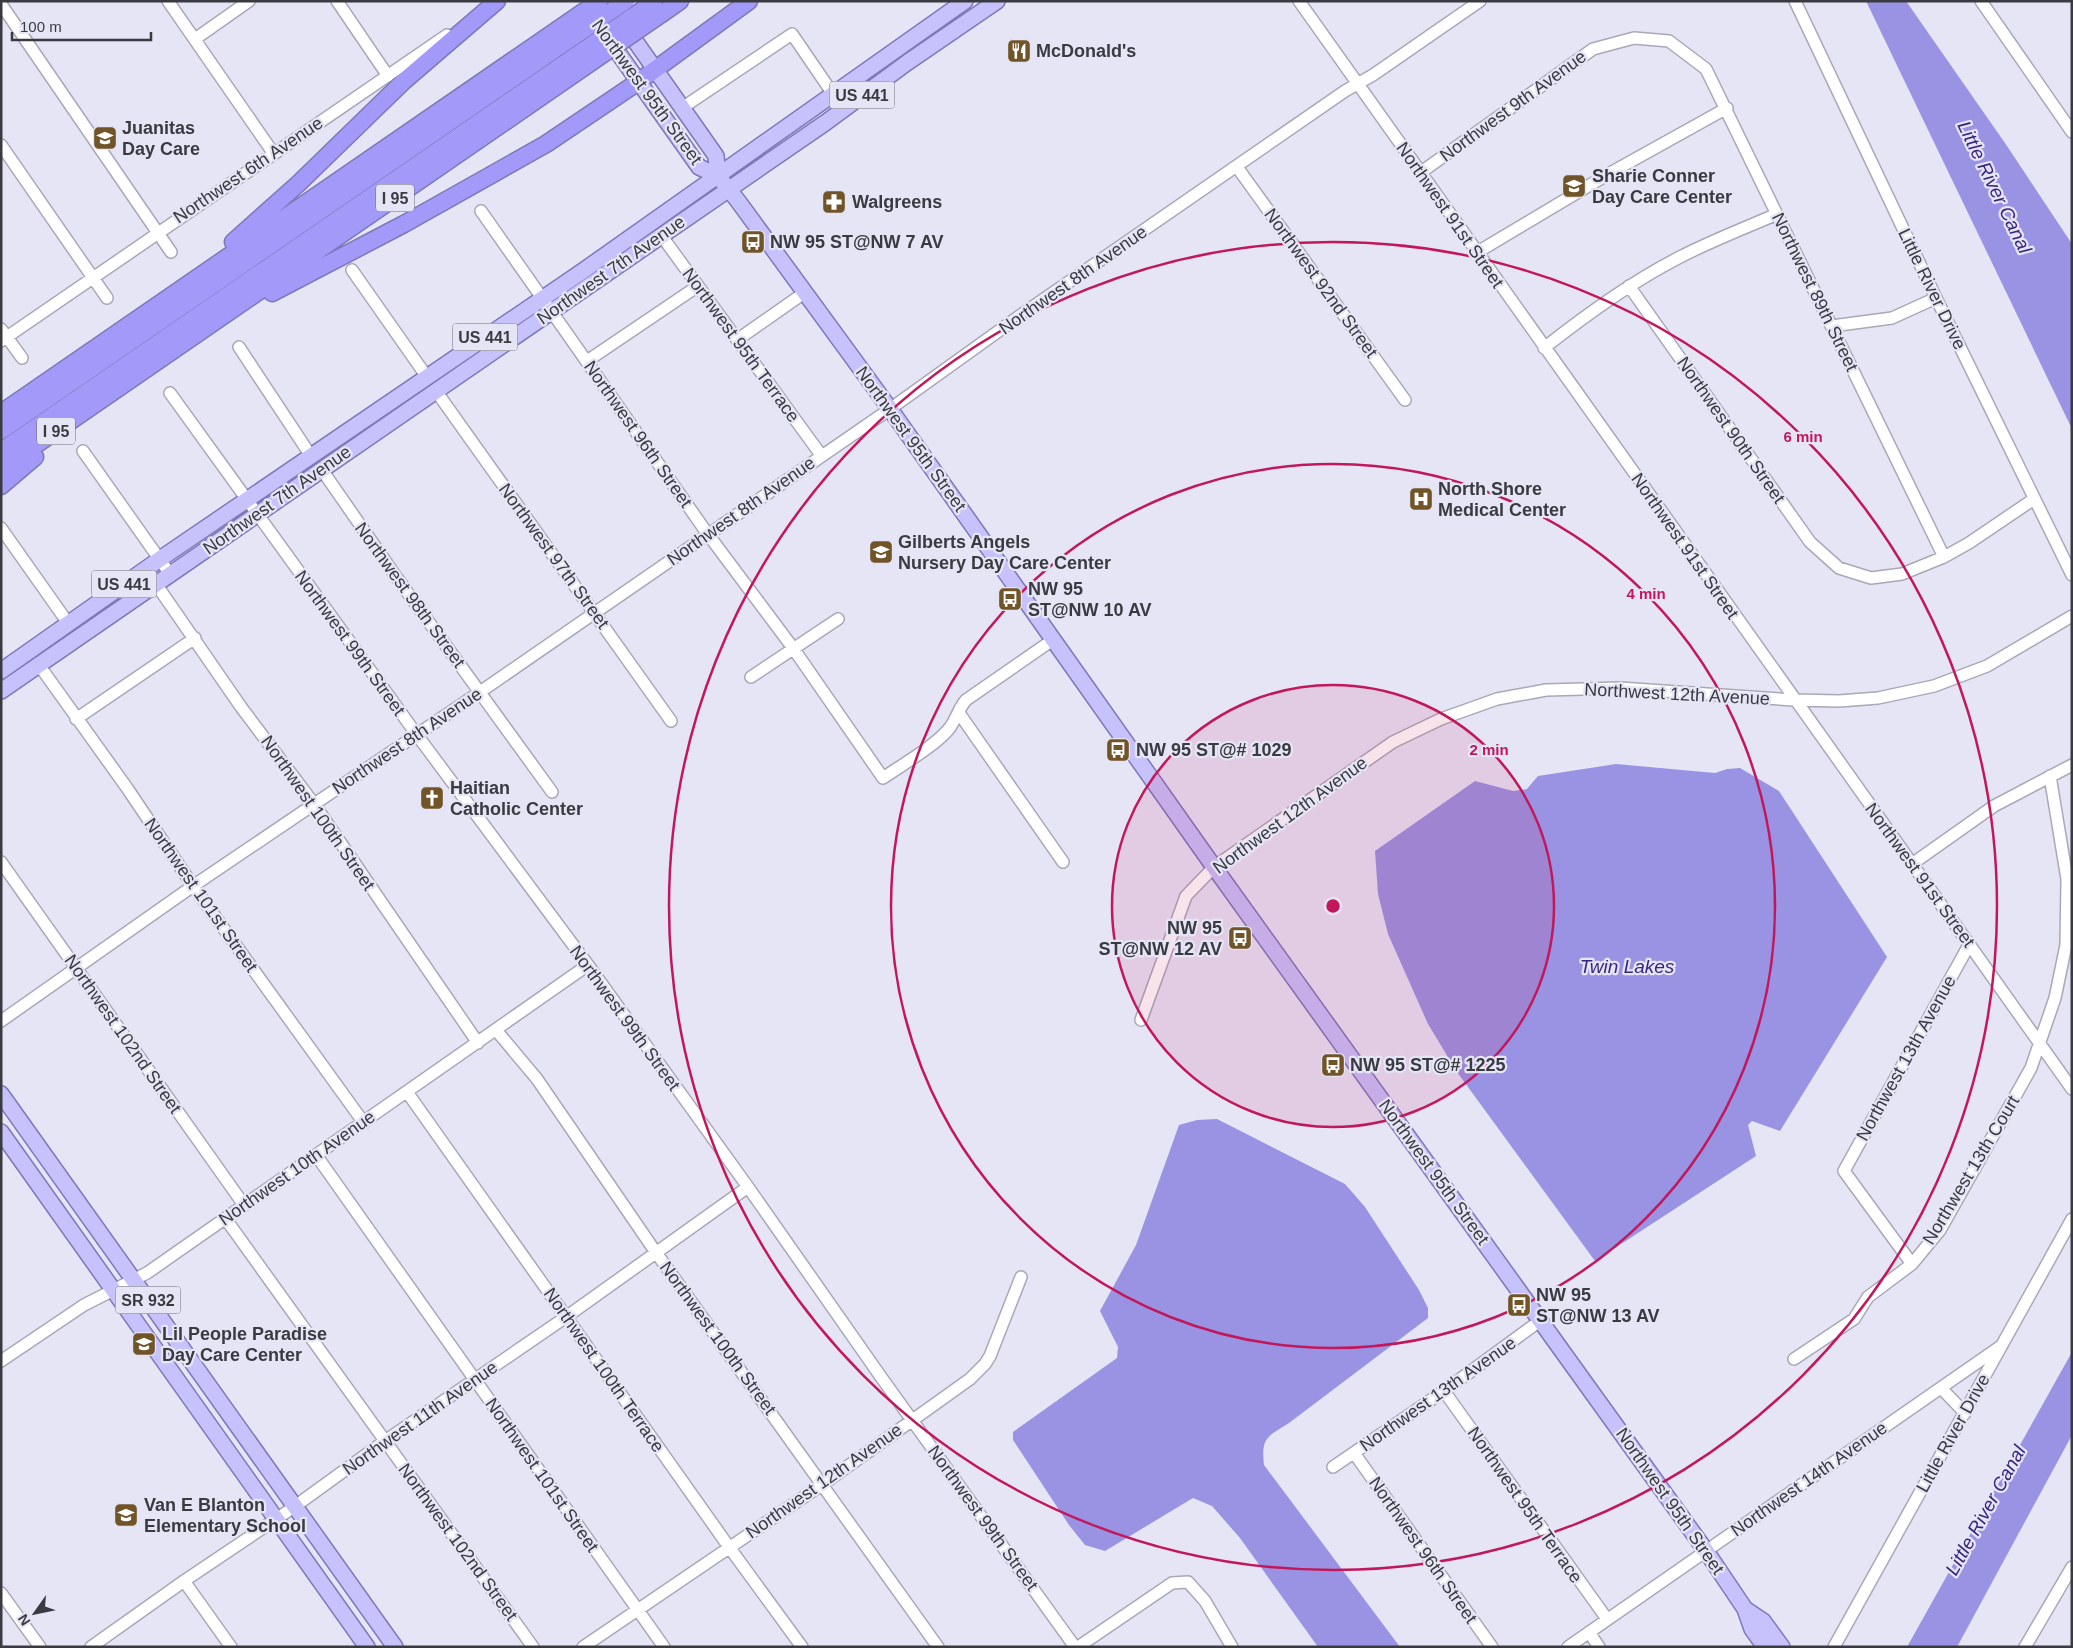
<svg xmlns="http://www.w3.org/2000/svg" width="2073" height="1648" viewBox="0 0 2073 1648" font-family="Arial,sans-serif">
	<rect width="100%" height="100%" fill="#e5e5f6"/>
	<path fill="#9a93e3" d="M1866,1h40l101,145 65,98v185z
		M1616,764l99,9 12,-4 13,-1 39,23 108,166 -107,174 -28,-10 -4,4 8,31 -161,105 -138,-189 -29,-48 -40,-90 -10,-40 -3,-43 100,-70 38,10 14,-2 11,-13z
		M1217,1119l128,65 20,23 54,83 9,18v10l-139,105c-22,14 -28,14 -25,42l136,182h-82l-78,-109 -28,-32 -19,-8 -88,53 -20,-6 -16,-20 -56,-85v-8l104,-74 1,-11 -18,-36 36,-66 43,-120 18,-5z
		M2072,1352v83l-115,212h-50z"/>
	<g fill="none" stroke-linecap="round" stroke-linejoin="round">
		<defs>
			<path id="minor" d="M168,1l106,153
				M337,1l51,75
				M1299,1l773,1088
				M1795,1l141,297 136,277
				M1981,1l91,131
				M1,4l170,248
				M195,39l54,-38
				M682,108l110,-74 41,60
				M1,145l106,153
				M1237,167l168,233
				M1420,173l173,-124 41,-11 35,3 37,28 238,488
				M481,211l226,322 86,115 90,130c20,-14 49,-30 65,-48 8,-9 10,-21 18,-30l88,-61
				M661,235l160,220
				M1476,253l134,-80 117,-65
				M352,270l75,107
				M1629,286l181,256 29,26 32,10 31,-4 42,-17 25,-14 65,-44
				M1832,326l60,-8 44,-20
				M1,329l21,29
				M737,340l67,-47
				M1,341l446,-306
				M239,347l72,109
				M1544,348c43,-34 87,-66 136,-91 31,-16 65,-29 97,-43
				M587,361l111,-75
				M436,391l235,330
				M170,393l247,342 171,230 160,222 133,190 194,270
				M83,451l87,123
				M322,470l75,108 155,214
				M1,528l67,95
				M156,584l85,123 73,97 164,239
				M39,665l88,123 66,98 171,237
				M751,677l87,-58
				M959,713l104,149
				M76,719l119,-81
				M1,862l243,343
				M1912,864l82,-58 78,-41
				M1141,1020l45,-124 28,-29 179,-125 48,-23 56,-20 49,-9 74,-2 174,12 45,1 39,-3 56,-12 53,-20 85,-50
				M1,1021l192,-135 287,-194 410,-283 131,-94 324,-224 28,-16 107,-74
				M496,1030l41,49 120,175 281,393
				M407,1092l322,455 73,100
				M316,1155l348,492
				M225,1218l308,429
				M1912,1264l-68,-93 125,-226
				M1794,1359l60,-40 14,-22 44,-33 28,-34 91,-162 24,-70 11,-53 1,-66 -17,-103
				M1,1361l83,-56 63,-32 441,-308
				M1941,1388l24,25
				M1444,1391l163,228
				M1354,1453l138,194
				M1333,1467l111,-76 97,-71
				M184,1581l47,66
				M1,1593l39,54
				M1589,1632l10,15
				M91,1647l93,-66 110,-74 91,-66 181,-124 182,-130
				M583,1647l240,-163 147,-105 15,-15 5,-8 31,-79
				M1078,1647l94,-64 16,-1 17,19 27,46
				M1568,1647l433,-301
				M1834,1647l238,-428
				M2025,1647l47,-80"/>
			<path id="major" d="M607,1l109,155 2,20
				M607,37l92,130 19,9 20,25 152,208 324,458 492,684 39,58 7,20 13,18
				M1,671l159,-112 420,-286 385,-272
				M1,691l824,-568 83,-61 89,-61
				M1,1094l394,553
				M1,1132l366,515
				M1745,1609l18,12 19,26"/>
			<path id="highway" d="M663,13l17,-12
				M233,242l65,-58 106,-103 93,-80
				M272,293l132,-69 142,-80 92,-62 111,-81
				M1,413l556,-383
				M1,431l565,-389
				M1,451l574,-395
				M1,469l582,-401
				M1,486l34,-29"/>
		</defs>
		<use href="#minor" stroke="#a9a8b8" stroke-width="14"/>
		<use href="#major" stroke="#7e78b8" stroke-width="18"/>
		<use href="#highway" stroke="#7e78b8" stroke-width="19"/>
		<use href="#minor" stroke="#fff" stroke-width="11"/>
		<use href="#major" stroke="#c7c2fb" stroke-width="15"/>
		<use href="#highway" stroke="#a299f8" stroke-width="16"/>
		<defs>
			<path id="highway-bridge" d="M557,30l42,-29
				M566,42l60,-41
				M575,56l79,-54
				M583,68l80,-55"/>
		</defs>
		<use href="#highway-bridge" stroke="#7e78b8" stroke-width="19" stroke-linecap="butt"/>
		<use href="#highway-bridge" stroke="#a299f8" stroke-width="16"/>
	</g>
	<circle cx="1333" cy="906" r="221" fill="#c2185b" fill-opacity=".12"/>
	<g fill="none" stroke="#c2185b" stroke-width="2.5">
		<circle cx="1333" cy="906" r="221"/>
		<circle cx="1333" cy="906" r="442"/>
		<circle cx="1333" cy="906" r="664"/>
	</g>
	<defs>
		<symbol id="restaurant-square" viewBox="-11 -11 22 22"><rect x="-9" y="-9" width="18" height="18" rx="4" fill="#715528" stroke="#e5e5f6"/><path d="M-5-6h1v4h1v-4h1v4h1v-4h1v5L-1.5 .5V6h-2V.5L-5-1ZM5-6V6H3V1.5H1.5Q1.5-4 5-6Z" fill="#fff"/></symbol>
		<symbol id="school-square" viewBox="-11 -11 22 22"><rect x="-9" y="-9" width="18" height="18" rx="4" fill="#715528" stroke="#e5e5f6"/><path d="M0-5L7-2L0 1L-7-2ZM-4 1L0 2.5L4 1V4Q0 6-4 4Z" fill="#fff"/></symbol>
		<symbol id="pharmacy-square" viewBox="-11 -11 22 22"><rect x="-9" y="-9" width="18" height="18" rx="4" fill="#715528" stroke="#e5e5f6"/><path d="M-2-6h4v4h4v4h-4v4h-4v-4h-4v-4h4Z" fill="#fff"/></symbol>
		<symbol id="bus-square" viewBox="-11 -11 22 22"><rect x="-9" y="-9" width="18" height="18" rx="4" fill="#715528" stroke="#e5e5f6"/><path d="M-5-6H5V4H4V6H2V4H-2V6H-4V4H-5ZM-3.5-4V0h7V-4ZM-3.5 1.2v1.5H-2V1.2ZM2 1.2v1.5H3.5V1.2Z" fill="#fff"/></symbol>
		<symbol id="hospital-square" viewBox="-11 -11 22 22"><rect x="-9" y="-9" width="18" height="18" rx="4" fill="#715528" stroke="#e5e5f6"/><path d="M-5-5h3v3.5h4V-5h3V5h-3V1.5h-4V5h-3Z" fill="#fff"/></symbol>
		<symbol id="church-square" viewBox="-11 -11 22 22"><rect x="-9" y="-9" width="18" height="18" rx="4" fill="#715528" stroke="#e5e5f6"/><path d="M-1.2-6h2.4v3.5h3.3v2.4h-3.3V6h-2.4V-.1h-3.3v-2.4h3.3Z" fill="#fff"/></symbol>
	</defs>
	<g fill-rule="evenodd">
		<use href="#restaurant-square" x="1005" y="37" width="28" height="28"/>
		<use href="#school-square" x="91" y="124" width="28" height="28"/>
		<use href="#school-square" x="1560" y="172" width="28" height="28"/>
		<use href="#pharmacy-square" x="820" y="188" width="28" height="28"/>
		<use href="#bus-square" x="739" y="228" width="28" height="28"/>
		<use href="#hospital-square" x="1407" y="485" width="28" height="28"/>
		<use href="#school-square" x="867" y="538" width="28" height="28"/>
		<use href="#bus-square" x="996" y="585" width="28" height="28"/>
		<use href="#bus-square" x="1104" y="736" width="28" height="28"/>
		<use href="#church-square" x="418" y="784" width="28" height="28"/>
		<use href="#bus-square" x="1226" y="924" width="28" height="28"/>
		<use href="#bus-square" x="1319" y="1051" width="28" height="28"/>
		<use href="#bus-square" x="1505" y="1291" width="28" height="28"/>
		<use href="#school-square" x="130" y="1330" width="28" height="28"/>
		<use href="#school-square" x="112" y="1501" width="28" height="28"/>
	</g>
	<g text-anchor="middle" stroke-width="4.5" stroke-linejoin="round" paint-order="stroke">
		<g fill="#e5e5f6" stroke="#6d6d77" stroke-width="1">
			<rect x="829.5" y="81.5" width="65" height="27" rx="4"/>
			<rect x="376" y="184.5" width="38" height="27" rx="4"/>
			<rect x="452.5" y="323.5" width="65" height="27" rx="4"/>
			<rect x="37" y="417.5" width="38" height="27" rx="4"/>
			<rect x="91.5" y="570.5" width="65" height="27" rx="4"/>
			<rect x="115.5" y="1286.5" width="65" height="27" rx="4"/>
		</g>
		<g font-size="16" font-weight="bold" fill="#3a3a41">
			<text x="862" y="101">US 441</text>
			<text x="395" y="204">I 95</text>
			<text x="485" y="343">US 441</text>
			<text x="56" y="437">I 95</text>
			<text x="124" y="590">US 441</text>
			<text x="148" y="1306">SR 932</text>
		</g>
		<g font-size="18" font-weight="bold" fill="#3a3a41" stroke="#e5e5f6" text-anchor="start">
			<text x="1036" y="57">McDonald's</text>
			<text x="122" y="134">Juanitas<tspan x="122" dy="21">Day Care</tspan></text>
			<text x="1592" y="182">Sharie Conner<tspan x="1592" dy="21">Day Care Center</tspan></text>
			<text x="852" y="208">Walgreens</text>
			<text x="770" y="248">NW 95 ST@NW 7 AV</text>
			<text x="1438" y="495">North Shore<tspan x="1438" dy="21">Medical Center</tspan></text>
			<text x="898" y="548">Gilberts Angels<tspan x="898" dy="21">Nursery Day Care Center</tspan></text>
			<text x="1028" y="595">NW 95<tspan x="1028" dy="21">ST@NW 10 AV</tspan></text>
			<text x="1136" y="756">NW 95 ST@# 1029</text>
			<text x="450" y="794">Haitian<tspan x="450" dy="21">Catholic Center</tspan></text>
			<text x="1222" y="934" text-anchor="end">NW 95<tspan x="1222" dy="21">ST@NW 12 AV</tspan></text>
			<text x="1350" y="1071">NW 95 ST@# 1225</text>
			<text x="1536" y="1301">NW 95<tspan x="1536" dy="21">ST@NW 13 AV</tspan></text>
			<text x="162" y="1340">Lil People Paradise<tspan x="162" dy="21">Day Care Center</tspan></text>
			<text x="144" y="1511">Van E Blanton<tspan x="144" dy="21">Elementary School</tspan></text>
		</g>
		<g font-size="18" fill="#3a3a41" stroke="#e5e5f6">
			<text transform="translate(647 92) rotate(54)" y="6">Northwest 95th Street</text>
			<text transform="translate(1513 106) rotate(-36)" y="6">Northwest 9th Avenue</text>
			<text transform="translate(248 170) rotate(-34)" y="6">Northwest 6th Avenue</text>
			<text transform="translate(1450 215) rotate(55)" y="6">Northwest 91st Street</text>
			<text transform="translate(611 270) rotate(-35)" y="6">Northwest 7th Avenue</text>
			<text transform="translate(1073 280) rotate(-35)" y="6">Northwest 8th Avenue</text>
			<text transform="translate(1321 283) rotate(54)" y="6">Northwest 92nd Street</text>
			<text transform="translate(1932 289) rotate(64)" y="6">Little River Drive</text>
			<text transform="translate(1815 292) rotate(64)" y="6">Northwest 89th Street</text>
			<text transform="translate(741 345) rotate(54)" y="6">Northwest 95th Terrace</text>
			<text transform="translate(1731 430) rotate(55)" y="6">Northwest 90th Street</text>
			<text transform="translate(638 434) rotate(55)" y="6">Northwest 96th Street</text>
			<text transform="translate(911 439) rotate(54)" y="6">Northwest 95th Street</text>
			<text transform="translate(277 500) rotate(-35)" y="6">Northwest 7th Avenue</text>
			<text transform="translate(741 511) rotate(-35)" y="6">Northwest 8th Avenue</text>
			<text transform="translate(1685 546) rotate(55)" y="6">Northwest 91st Street</text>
			<text transform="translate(554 556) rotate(54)" y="6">Northwest 97th Street</text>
			<text transform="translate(410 595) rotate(54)" y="6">Northwest 98th Street</text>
			<text transform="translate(350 643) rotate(54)" y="6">Northwest 99th Street</text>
			<text transform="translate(1677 694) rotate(3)" y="6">Northwest 12th Avenue</text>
			<text transform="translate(407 741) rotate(-34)" y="6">Northwest 8th Avenue</text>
			<text transform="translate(318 813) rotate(55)" y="6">Northwest 100th Street</text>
			<text transform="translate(1290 815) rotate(-36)" y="6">Northwest 12th Avenue</text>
			<text transform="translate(1920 875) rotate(54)" y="6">Northwest 91st Street</text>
			<text transform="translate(201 895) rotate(55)" y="6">Northwest 101st Street</text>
			<text transform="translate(625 1018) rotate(54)" y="6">Northwest 99th Street</text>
			<text transform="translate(123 1034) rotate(55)" y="6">Northwest 102nd Street</text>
			<text transform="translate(1906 1058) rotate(-61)" y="6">Northwest 13th Avenue</text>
			<text transform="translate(297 1168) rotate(-35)" y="6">Northwest 10th Avenue</text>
			<text transform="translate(1971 1170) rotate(-59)" y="6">Northwest 13th Court</text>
			<text transform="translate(1434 1172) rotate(54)" y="6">Northwest 95th Street</text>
			<text transform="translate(718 1338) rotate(54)" y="6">Northwest 100th Street</text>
			<text transform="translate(604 1370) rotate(55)" y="6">Northwest 100th Terrace</text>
			<text transform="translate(1438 1394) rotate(-35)" y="6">Northwest 13th Avenue</text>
			<text transform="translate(420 1418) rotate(-35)" y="6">Northwest 11th Avenue</text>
			<text transform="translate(1953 1433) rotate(-61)" y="6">Little River Drive</text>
			<text transform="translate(542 1475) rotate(55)" y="6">Northwest 101st Street</text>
			<text transform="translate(1809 1479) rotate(-35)" y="6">Northwest 14th Avenue</text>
			<text transform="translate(824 1481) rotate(-35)" y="6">Northwest 12th Avenue</text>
			<text transform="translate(1670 1501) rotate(55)" y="6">Northwest 95th Street</text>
			<text transform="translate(1525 1505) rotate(55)" y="6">Northwest 95th Terrace</text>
			<text transform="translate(983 1518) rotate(54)" y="6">Northwest 99th Street</text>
			<text transform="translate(458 1542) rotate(54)" y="6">Northwest 102nd Street</text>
			<text transform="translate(1423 1550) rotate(55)" y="6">Northwest 96th Street</text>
		</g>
		<g font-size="19" font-style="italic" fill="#39247f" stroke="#e5e5f6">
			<text transform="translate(1995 187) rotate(64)" y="7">Little River Canal</text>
			<text x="1627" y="973">Twin Lakes</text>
			<text transform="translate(1985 1510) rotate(-61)" y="7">Little River Canal</text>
		</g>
	</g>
	<circle cx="1333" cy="906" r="8" fill="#c2185b" stroke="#e5e5f6" stroke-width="2.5"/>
	<g font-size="15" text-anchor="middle" font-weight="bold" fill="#c2185b" stroke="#e5e5f6" stroke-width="4.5" stroke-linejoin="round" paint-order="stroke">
		<text x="1803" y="442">6 min</text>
		<text x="1646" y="599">4 min</text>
		<text x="1489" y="755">2 min</text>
	</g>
	<rect width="2073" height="1648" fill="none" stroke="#3a3a41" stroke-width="5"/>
	<g transform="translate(35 1613) rotate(237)" stroke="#e5e5f6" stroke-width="4" paint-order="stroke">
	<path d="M0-4L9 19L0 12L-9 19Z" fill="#3a3a41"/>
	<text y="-8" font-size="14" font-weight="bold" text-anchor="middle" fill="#3a3a41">N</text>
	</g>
	<path d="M12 32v8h139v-8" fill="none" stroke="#3a3a41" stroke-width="2.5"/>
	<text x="20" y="32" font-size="15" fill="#3a3a41" stroke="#e5e5f6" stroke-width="4" paint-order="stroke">100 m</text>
</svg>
